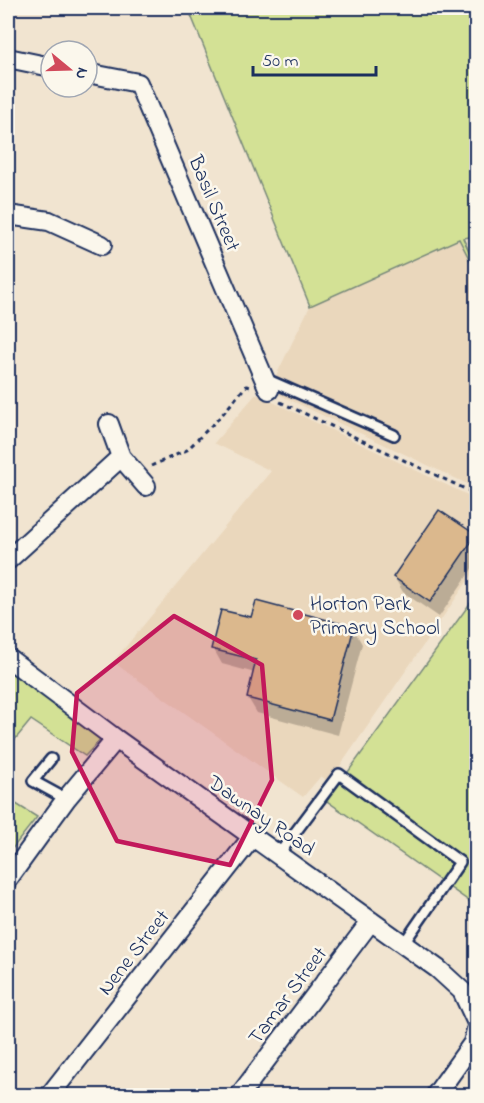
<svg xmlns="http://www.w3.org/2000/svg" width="484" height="1103" viewBox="0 0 484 1103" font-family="'Indie Flower',sans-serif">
	<rect width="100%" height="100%" fill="#f1e4d0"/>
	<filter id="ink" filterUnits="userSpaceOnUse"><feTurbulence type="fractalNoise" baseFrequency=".0167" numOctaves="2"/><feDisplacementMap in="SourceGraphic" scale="12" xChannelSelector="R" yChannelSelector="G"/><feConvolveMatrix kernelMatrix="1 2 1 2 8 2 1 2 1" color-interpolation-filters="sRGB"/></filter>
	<g filter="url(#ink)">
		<path fill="#ead7bc" d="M460,239l16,33v216l-207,-98 41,-84z
			M256,394l220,105v70l-147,213 -8,-6 -18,21 -190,-135 158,-191 -57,-28z"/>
		<path fill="#d3e195" stroke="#77887a" stroke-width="1.5" d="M188,8h288v228l-13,2 13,28v6l-17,-33 -149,67z
			M476,595v311l-149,-105z
			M8,670l93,69 -16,17 -54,-36 -23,28z
			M8,799l29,18 -29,37z"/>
		<path fill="#0003" d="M475,536l1,27 -37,54 -36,-25 -9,-15z
			M252,619l101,9 9,16 -24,91 -81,-22 -9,-15 7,-25 -33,-9 -9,-16z"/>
		<path fill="#dbb88d" stroke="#1b2f5e" stroke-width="1.5" d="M439,510l37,25 -46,67 -37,-25z
			M256,601l98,26 -24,93 -83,-22 9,-38 -45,-11 10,-39 30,7z"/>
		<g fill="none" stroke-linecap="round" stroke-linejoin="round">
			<defs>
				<path id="lane" d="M266,379l128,56
					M51,759l-18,22 33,18
					M279,854l60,-80 121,88 -56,81"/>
				<path id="street" d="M8,58l43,9
					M87,73l51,10 131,307
					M8,215l41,6 53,24
					M109,424l12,33
					M8,560l113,-103 25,29
					M8,658l108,81 322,230 24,22 14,30
					M8,879l58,-80 50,-60
					M49,1096l204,-260
					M239,1096l132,-175
					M435,1096l38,-53 3,-13"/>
			</defs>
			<use href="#lane" stroke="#1b2f5e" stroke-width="14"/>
			<use href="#street" stroke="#1b2f5e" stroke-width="22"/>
			<path stroke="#1b2f5e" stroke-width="3" stroke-dasharray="4.5 4.5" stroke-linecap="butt" d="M280,402l196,92
				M151,466l36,-16 34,-34 25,-30 5,1
				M472,860l4,-6"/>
			<use href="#lane" stroke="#fbf7ec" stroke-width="9"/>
			<use href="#street" stroke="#fbf7ec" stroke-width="18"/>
		</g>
	</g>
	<path fill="#c2185b" fill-opacity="0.2" stroke="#c2185b" stroke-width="4.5" stroke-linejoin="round" d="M174,616l88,49 10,115 -42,85 -113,-24 -45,-89 5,-59z"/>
	<circle fill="#d1495b" stroke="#fbf7ec" stroke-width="2" cx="298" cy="615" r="6"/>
	<g text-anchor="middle" stroke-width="5" stroke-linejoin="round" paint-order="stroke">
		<g font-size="21" fill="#1b2f5e" stroke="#fbf7ec">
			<text transform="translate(215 203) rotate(67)" y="7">Basil Street</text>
			<text transform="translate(262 815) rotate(35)" y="7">Dawnay Road</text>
			<text transform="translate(133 952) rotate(-52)" y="7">Nene Street</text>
			<text transform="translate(287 995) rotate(-53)" y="7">Tamar Street</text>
		</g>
		<g font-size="21" fill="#1b2f5e" stroke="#fbf7ec" text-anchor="start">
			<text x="310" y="610">Horton Park<tspan x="310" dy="24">Primary School</tspan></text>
		</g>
	</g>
	<rect width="484" height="1103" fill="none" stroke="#fbf7ec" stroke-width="30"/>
	<rect x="15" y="15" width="454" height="1073" fill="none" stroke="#1b2f5e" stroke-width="2" filter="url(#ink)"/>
	<g transform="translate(69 69) rotate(109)"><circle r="28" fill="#fbf7ec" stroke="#a1a7b3" stroke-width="1.5"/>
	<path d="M0-4.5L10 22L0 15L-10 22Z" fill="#d1495b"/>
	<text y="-9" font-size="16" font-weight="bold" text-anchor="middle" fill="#1b2f5e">N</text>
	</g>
	<path d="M253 66v9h123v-9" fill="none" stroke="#1b2f5e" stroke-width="3"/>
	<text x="262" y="66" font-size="18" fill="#1b2f5e" stroke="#fbf7ec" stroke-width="4.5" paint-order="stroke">50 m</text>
</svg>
